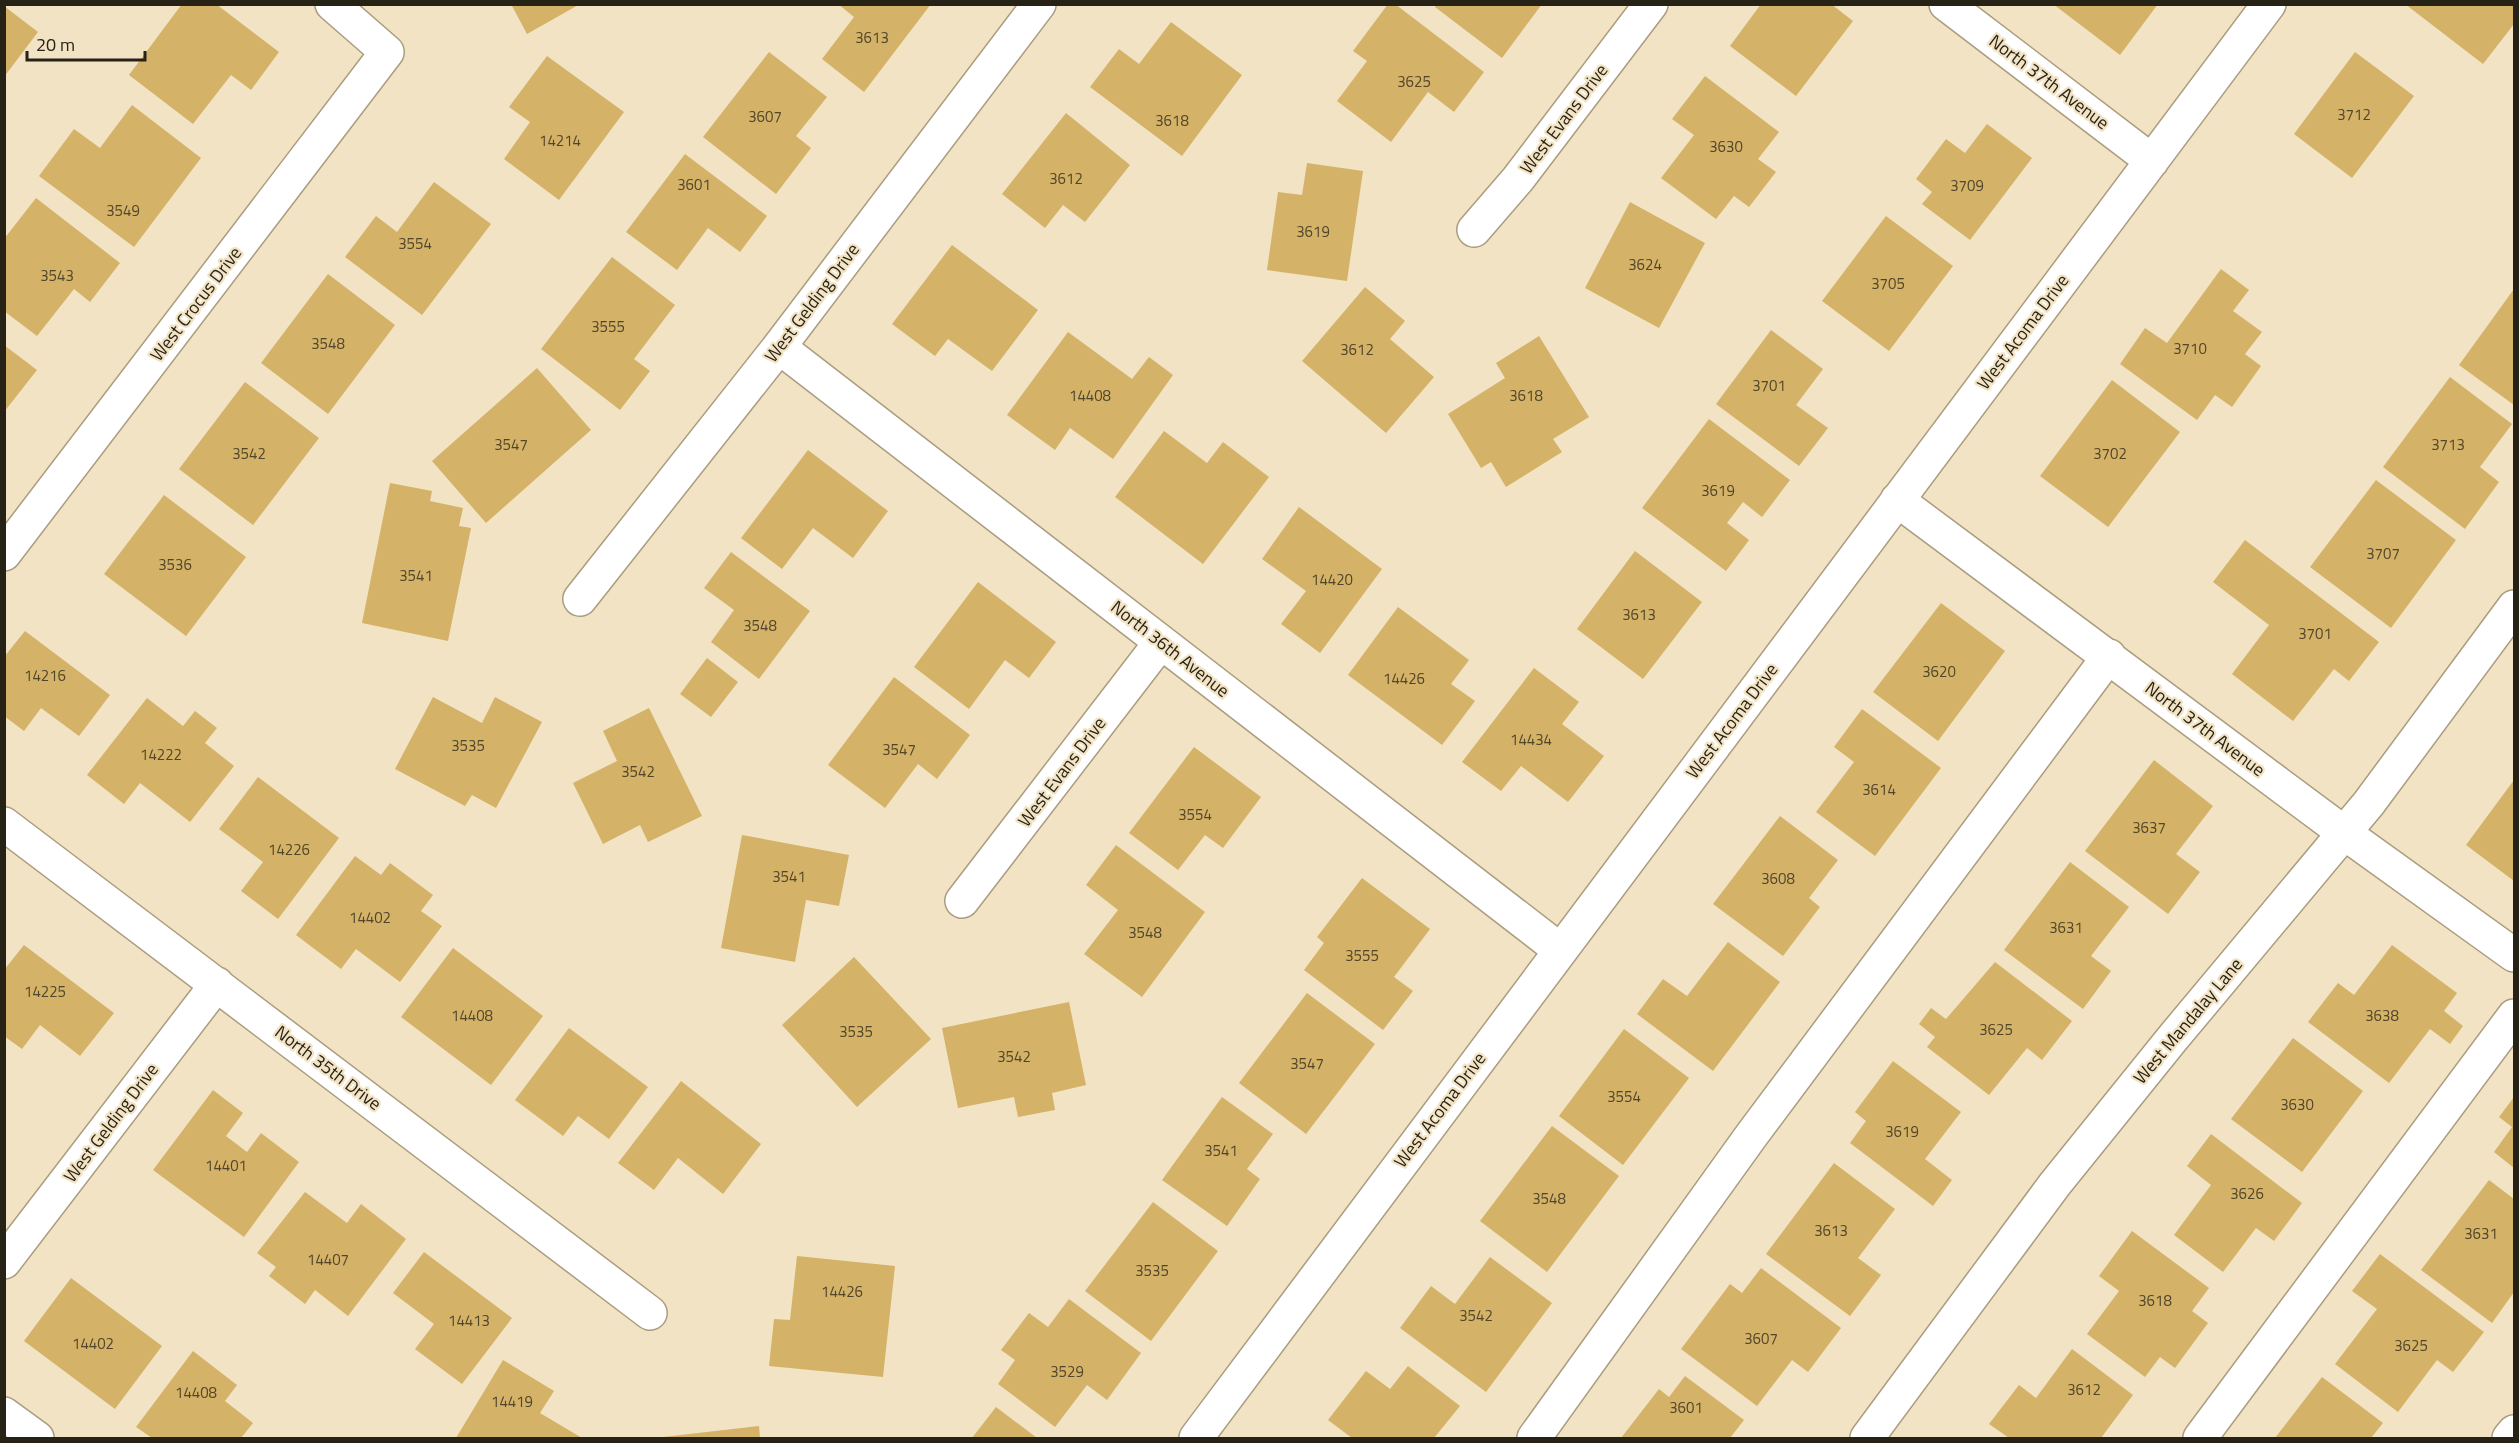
<svg xmlns="http://www.w3.org/2000/svg" width="2519" height="1443" viewBox="0 0 2519 1443" font-family="'Titillium Web',sans-serif">
	<rect width="100%" height="100%" fill="#f2e3c4"/>
	<path fill="#d4b268" d="M182,4h34l63,48 -28,38 -20,-15 -38,49 -64,-49z
		M511,4h69l-53,30z
		M838,4h93l-67,88 -42,-33 32,-42z
		M1388,4h7l89,68 -30,40 -26,-20 -37,50 -54,-41 30,-40 -14,-10z
		M1437,4h105l-40,54 -67,-51z
		M1761,4h70l22,17 -57,75 -66,-50z
		M2053,4h105l-38,51z
		M2405,4h109v20l-31,40z
		M4,6l34,26 -34,45z
		M1171,22l71,53 -60,81 -92,-69 29,-38 20,15z
		M769,52l58,45 -31,39 15,12 -35,46 -73,-57z
		M2355,52l59,44 -62,82 -58,-44z
		M547,56l77,56 -65,88 -55,-41 26,-37 -21,-15z
		M1705,76l74,56 -21,27 18,13 -27,35 -15,-11 -18,23 -55,-41 33,-43 -22,-16z
		M132,105l69,53 -67,89 -95,-71 35,-47 26,19z
		M1066,113l64,52 -45,57 -22,-17 -18,23 -43,-34z
		M1987,124l45,34 -62,82 -48,-36 10,-12 -16,-13 30,-40 19,14z
		M685,154l82,62 -27,36 -32,-24 -31,42 -51,-38z
		M1307,163l56,8 -16,110 -80,-11 11,-78 24,3z
		M434,182l57,42 -69,91 -77,-58 31,-41 21,16z
		M36,198l84,65 -30,39 -16,-13 -37,47 -33,-25v-72z
		M1630,202l75,41 -46,85 -74,-40z
		M1886,216l67,50 -64,85 -67,-50z
		M952,245l86,65 -46,61 -44,-32 -13,17 -43,-32z
		M612,257l63,48 -41,54 16,12 -30,39 -79,-61z
		M2221,269l28,21 -16,21 29,21 -17,22 16,12 -29,41 -17,-12 -18,25 -77,-56 25,-36 22,15z
		M328,274l67,51 -67,89 -67,-51z
		M1365,287l40,34 -15,18 44,38 -48,56 -84,-72z
		M2514,289v116l-55,-40z
		M1771,330l52,39 -27,36 32,23 -29,38 -83,-62z
		M1068,332l64,47 17,-22 24,18 -60,84 -43,-31 -15,22 -48,-35z
		M1539,336l50,81 -36,22 9,13 -56,35 -15,-25 -10,6 -33,-54 57,-36 -9,-15z
		M4,345l33,25 -33,42z
		M537,368l54,62 -105,93 -54,-62z
		M2450,377l62,47 -32,43 19,15 -34,47 -82,-62z
		M2112,380l68,52 -72,95 -68,-51z
		M245,382l74,56 -66,87 -74,-56z
		M1709,419l81,61 -28,37 -19,-15 -16,21 22,17 -23,31 -84,-63z
		M1164,431l43,32 16,-21 46,35 -66,87 -88,-67z
		M808,450l80,61 -35,47 -40,-30 -31,41 -41,-31z
		M2376,480l80,60 -65,88 -81,-61z
		M390,483l42,8 -2,10 33,7 -4,18 12,2 -23,113 -86,-18z
		M164,495l82,62 -60,79 -82,-62z
		M1299,507l83,62 -62,84 -39,-29 25,-33 -44,-32z
		M2245,540l134,102 -30,39 -15,-12 -41,52 -61,-47 37,-49 -56,-43z
		M1635,551l67,51 -59,77 -66,-50z
		M731,552l79,59 -51,68 -48,-37 23,-32 -30,-22z
		M978,582l78,60 -27,36 -24,-18 -36,49 -55,-42z
		M1941,603l64,48 -67,90 -65,-49z
		M1398,607l71,53 -18,24 24,17 -33,44 -94,-70z
		M25,631l85,64 -31,41 -38,-28 -17,23 -20,-15v-59z
		M707,658l31,24 -27,35 -31,-23z
		M1534,668l45,34 -17,22 42,32 -36,46 -47,-36 -20,25 -39,-29z
		M894,677l76,58 -33,44 -19,-15 -33,44 -57,-43z
		M433,697l49,26 13,-26 47,25 -46,86 -24,-13 -7,11 -70,-37z
		M147,698l36,28 12,-15 22,17 -12,15 29,23 -44,56 -50,-39 -16,21 -37,-29z
		M649,708l53,108 -54,26 -8,-17 -37,19 -30,-61 44,-22 -14,-30z
		M1862,709l79,59 -66,88 -59,-44 38,-50 -20,-15z
		M1194,747l67,50 -38,51 -18,-13 -27,35 -49,-37z
		M2154,760l59,46 -37,48 24,18 -32,42 -83,-63z
		M258,777l81,61 -61,81 -37,-28 22,-29 -44,-33z
		M2514,780v101l-48,-36z
		M1780,816l58,44 -29,38 11,9 -37,49 -70,-52z
		M742,835l107,20 -10,51 -33,-6 -11,62 -74,-14z
		M1116,845l89,67 -63,85 -58,-43 34,-44 -32,-25z
		M355,856l26,19 9,-12 43,32 -12,16 21,15 -42,56 -44,-33 -15,20 -45,-34z
		M2070,862l59,45 -38,49 20,15 -28,38 -79,-59z
		M1362,878l68,51 -36,48 19,14 -30,39 -79,-60 20,-27 -7,-6z
		M1728,942l52,40 -67,89 -76,-57 26,-35 24,17z
		M24,945l90,68 -34,43 -40,-31 -18,24 -18,-13v-66z
		M2392,945l65,48 -13,18 19,15 -13,18 -20,-15 -41,54 -81,-61 30,-39 16,12z
		M453,948l90,68 -52,69 -90,-68z
		M854,957l77,82 -74,68 -75,-82z
		M1995,962l77,59 -30,39 -15,-12 -38,47 -62,-48 8,-10 -16,-13 12,-16 15,11z
		M1307,993l68,51 -69,90 -67,-51z
		M1069,1002l17,83 -34,8 3,17 -37,7 -4,-20 -56,11 -16,-80z
		M569,1028l79,59 -39,52 -31,-23 -15,20 -48,-36z
		M1624,1029l65,49 -66,87 -64,-49z
		M2293,1038l70,53 -61,81 -71,-53z
		M1893,1061l68,51 -36,47 27,21 -19,26 -83,-63 16,-22 -11,-9z
		M681,1081l80,63 -38,50 -45,-36 -24,32 -36,-27z
		M213,1090l30,23 -17,23 21,16 14,-19 38,29 -55,75 -91,-67z
		M1222,1097l51,37 -26,35 13,10 -33,47 -65,-46z
		M2514,1097v71l-20,-16 18,-25 -13,-10z
		M1552,1126l67,50 -72,96 -67,-51z
		M2211,1134l91,69 -28,38 -18,-13 -33,44 -49,-37 37,-50 -24,-19z
		M1834,1163l61,46 -37,49 23,17 -31,41 -84,-62z
		M2489,1180l25,19v93l-22,31 -71,-53z
		M305,1192l42,31 14,-19 45,35 -58,77 -33,-26 -10,14 -36,-28 7,-9 -19,-14z
		M1153,1202l65,49 -67,90 -66,-50z
		M2132,1231l77,57 -17,23 16,12 -33,45 -15,-11 -15,20 -58,-43 32,-43 -20,-15z
		M424,1252l88,66 -50,66 -47,-35 19,-25 -41,-31z
		M2380,1254l104,78 -31,40 -16,-12 -39,52 -63,-48 42,-55 -25,-18z
		M797,1256l98,10 -12,111 -114,-11 5,-47 16,1z
		M1490,1257l62,46 -66,89 -86,-64 31,-42 24,18z
		M1761,1268l80,60 -33,44 -16,-12 -35,46 -76,-57 49,-65 12,9z
		M71,1278l91,68 -47,63 -91,-68z
		M1069,1299l72,54 -34,47 -20,-15 -32,42 -57,-43 17,-24 -14,-10 28,-37 19,14z
		M2072,1349l61,46 -32,43h-92l-20,-14 30,-39 17,13z
		M193,1351l44,34 -12,16 28,22 -12,15h-89l-16,-11z
		M503,1360l51,31 -14,22 42,25h-126z
		M1408,1366l52,40 -26,32h-82l-24,-18 38,-49 24,18z
		M1685,1376l59,44 -14,18h-109l38,-49 10,8z
		M2322,1377l61,46 -12,15h-96z
		M996,1407l41,31h-65z
		M759,1426l1,12h-96l-1,-1z"/>
	<g fill="none" stroke-linecap="round" stroke-linejoin="round">
		<defs>
			<path id="minor" d="M1946,4l206,157
				M1474,230l44,-51 133,-175
				M779,347l781,603
				M1897,500l446,332 171,123
				M4,554l383,-502 -55,-48
				M580,599l199,-252 260,-343
				M4,824l646,489
				M962,901l199,-259
				M4,1262l213,-278
				M4,1414l33,24
				M1196,1438l1073,-1434
				M1534,1438l217,-302 358,-480
				M1867,1438l188,-254 117,-145 197,-236 145,-196
				M2200,1438l314,-422
				M2509,1438l5,-6"/>
		</defs>
		<use href="#minor" stroke="#aa9c7f" stroke-width="36"/>
		<use href="#minor" stroke="#fff" stroke-width="33"/>
	</g>
	<g text-anchor="middle" stroke-width="4.5" stroke-linejoin="round" paint-order="stroke">
		<g font-size="15" fill="#52462a">
			<text x="872" y="43">3613</text>
			<text x="1414" y="87">3625</text>
			<text x="2354" y="120">3712</text>
			<text x="765" y="122">3607</text>
			<text x="1172" y="126">3618</text>
			<text x="560" y="146">14214</text>
			<text x="1726" y="152">3630</text>
			<text x="1066" y="184">3612</text>
			<text x="694" y="190">3601</text>
			<text x="1967" y="191">3709</text>
			<text x="123" y="216">3549</text>
			<text x="1313" y="237">3619</text>
			<text x="415" y="249">3554</text>
			<text x="1645" y="270">3624</text>
			<text x="57" y="281">3543</text>
			<text x="1888" y="289">3705</text>
			<text x="608" y="332">3555</text>
			<text x="328" y="349">3548</text>
			<text x="2190" y="354">3710</text>
			<text x="1357" y="355">3612</text>
			<text x="1769" y="391">3701</text>
			<text x="1090" y="401">14408</text>
			<text x="1526" y="401">3618</text>
			<text x="511" y="450">3547</text>
			<text x="2448" y="450">3713</text>
			<text x="249" y="459">3542</text>
			<text x="2110" y="459">3702</text>
			<text x="1718" y="496">3619</text>
			<text x="2383" y="559">3707</text>
			<text x="175" y="570">3536</text>
			<text x="416" y="581">3541</text>
			<text x="1332" y="585">14420</text>
			<text x="1639" y="620">3613</text>
			<text x="760" y="631">3548</text>
			<text x="2315" y="639">3701</text>
			<text x="1939" y="677">3620</text>
			<text x="45" y="681">14216</text>
			<text x="1404" y="684">14426</text>
			<text x="1531" y="745">14434</text>
			<text x="468" y="751">3535</text>
			<text x="899" y="755">3547</text>
			<text x="161" y="760">14222</text>
			<text x="638" y="777">3542</text>
			<text x="1879" y="795">3614</text>
			<text x="1195" y="820">3554</text>
			<text x="2149" y="833">3637</text>
			<text x="289" y="855">14226</text>
			<text x="789" y="882">3541</text>
			<text x="1778" y="884">3608</text>
			<text x="370" y="923">14402</text>
			<text x="2066" y="933">3631</text>
			<text x="1145" y="938">3548</text>
			<text x="1362" y="961">3555</text>
			<text x="45" y="997">14225</text>
			<text x="472" y="1021">14408</text>
			<text x="2382" y="1021">3638</text>
			<text x="1996" y="1035">3625</text>
			<text x="856" y="1037">3535</text>
			<text x="1014" y="1062">3542</text>
			<text x="1307" y="1069">3547</text>
			<text x="1624" y="1102">3554</text>
			<text x="2297" y="1110">3630</text>
			<text x="1902" y="1137">3619</text>
			<text x="1221" y="1156">3541</text>
			<text x="226" y="1171">14401</text>
			<text x="2247" y="1199">3626</text>
			<text x="1549" y="1204">3548</text>
			<text x="1831" y="1236">3613</text>
			<text x="2481" y="1239">3631</text>
			<text x="328" y="1265">14407</text>
			<text x="1152" y="1276">3535</text>
			<text x="842" y="1297">14426</text>
			<text x="2155" y="1306">3618</text>
			<text x="1476" y="1321">3542</text>
			<text x="469" y="1326">14413</text>
			<text x="1761" y="1344">3607</text>
			<text x="93" y="1349">14402</text>
			<text x="2411" y="1351">3625</text>
			<text x="1067" y="1377">3529</text>
			<text x="2084" y="1395">3612</text>
			<text x="196" y="1398">14408</text>
			<text x="512" y="1407">14419</text>
			<text x="1686" y="1413">3601</text>
		</g>
		<g font-size="18" fill="#272216" stroke="#f2e3c4">
			<text transform="translate(2049 82) rotate(37)" y="6">North 37th Avenue</text>
			<text transform="translate(1564 119) rotate(-53)" y="6">West Evans Drive</text>
			<text transform="translate(812 303) rotate(-53)" y="6">West Gelding Drive</text>
			<text transform="translate(196 304) rotate(-53)" y="6">West Crocus Drive</text>
			<text transform="translate(2023 332) rotate(-53)" y="6">West Acoma Drive</text>
			<text transform="translate(1170 649) rotate(38)" y="6">North 36th Avenue</text>
			<text transform="translate(1732 721) rotate(-53)" y="6">West Acoma Drive</text>
			<text transform="translate(2205 729) rotate(37)" y="6">North 37th Avenue</text>
			<text transform="translate(1062 772) rotate(-53)" y="6">West Evans Drive</text>
			<text transform="translate(2188 1021) rotate(-50)" y="6">West Mandalay Lane</text>
			<text transform="translate(328 1068) rotate(37)" y="6">North 35th Drive</text>
			<text transform="translate(1440 1110) rotate(-53)" y="6">West Acoma Drive</text>
			<text transform="translate(111 1123) rotate(-53)" y="6">West Gelding Drive</text>
		</g>
	</g>
	<rect width="2519" height="1443" fill="none" stroke="#272216" stroke-width="12"/>
	<path d="M27 51v9h118v-9" fill="none" stroke="#272216" stroke-width="3"/>
	<text x="36" y="51" font-size="18" fill="#272216" stroke="#f2e3c4" stroke-width="4.5" paint-order="stroke">20 m</text>
</svg>
